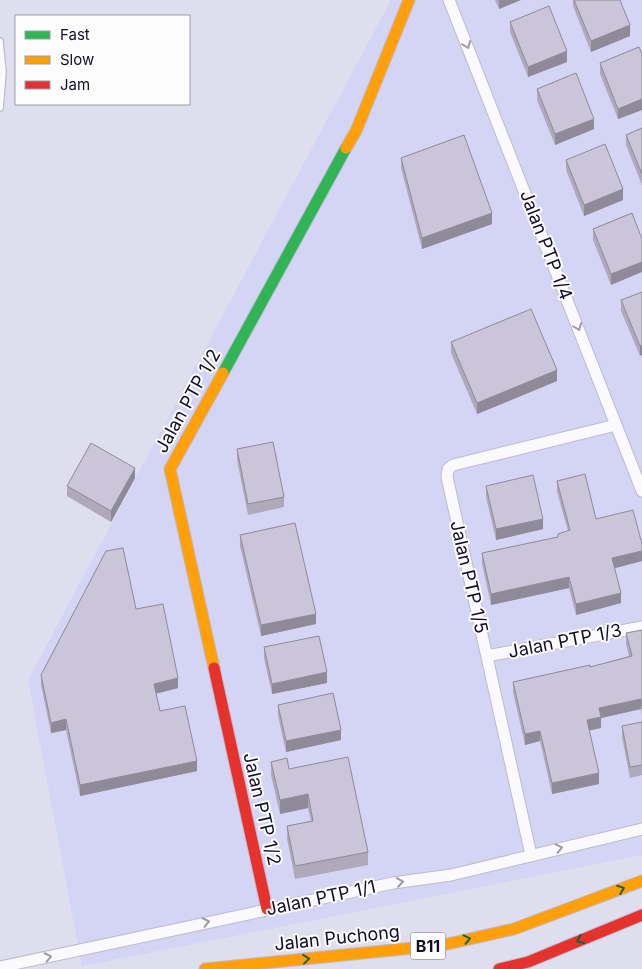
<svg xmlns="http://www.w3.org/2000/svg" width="642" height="969" viewBox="0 0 642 969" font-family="Inter,sans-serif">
	<rect width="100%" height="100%" fill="#dedeee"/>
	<path fill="#d4d4f5" d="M391,0h251v855l-560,111 -54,-286z"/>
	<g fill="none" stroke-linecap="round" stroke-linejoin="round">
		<defs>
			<path id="lane" d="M0,41l3,32 -3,35"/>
			<path id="street" d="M449,0l193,491
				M487,656l155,-29
				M531,855l-84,-378 1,-8 5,-4 163,-40
				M0,967l393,-84 58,-8 191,-46"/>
			<path id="fast" d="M223,373l123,-225"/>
			<path id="slow" d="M346,148l10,-17 53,-131
				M214,668l-44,-199 53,-96
				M205,969l238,-24 71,-16 128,-48"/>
			<path id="jam" d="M214,668l53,241
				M499,969l29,-7 114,-47"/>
		</defs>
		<use href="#lane" stroke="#bcbbd0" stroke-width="8"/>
		<use href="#street" stroke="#bcbbd0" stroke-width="13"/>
		<use href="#fast" stroke="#bcbbd0" stroke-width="13"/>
		<use href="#slow" stroke="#bcbbd0" stroke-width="13"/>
		<use href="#jam" stroke="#bcbbd0" stroke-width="13"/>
		<use href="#lane" stroke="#fafafc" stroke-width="5.5"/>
		<use href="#street" stroke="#fafafc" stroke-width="11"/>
		<use href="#fast" stroke="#30b455" stroke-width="11"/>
		<use href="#slow" stroke="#ff9f0a" stroke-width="11"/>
		<use href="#jam" stroke="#e5322d" stroke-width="11"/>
	</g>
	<path fill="#afa9bb" d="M495,0h26l-22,9z
		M573,0h47l10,36 -39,16 -18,-46z
		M510,22l57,40 -39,15 -18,-45z
		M642,54v56l-24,9 -18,-45v-11z
		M537,89l57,40 -39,16 -18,-45z
		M642,128v57l-16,-40v-10z
		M401,158l91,66 -70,25 -21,-81z
		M566,160l57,40 -39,16 -18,-46z
		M632,213l-21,72 -18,-45v-11z
		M642,292l-2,64 -19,-45v-11z
		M451,342l106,39 -80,33 -26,-61z
		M237,449l47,48v10l-36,8 -11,-55z
		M135,478l-24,44 -44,-26v-10z
		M557,481l39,38 46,25v17l-28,7 7,35 -45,12 -7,-27 -78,17 -9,-41v-11l76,-16v-3l10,-3 -11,-39z
		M486,486l57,43 -47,11 -10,-43z
		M240,535l76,89 -55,12 -21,-90z
		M136,609l42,79 -22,6 4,17 37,60 -117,25 -14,-66 -15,3 -10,-48v-10z
		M642,630v86l-1,-7 -40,9v10l-12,2 10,54 -47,10 -12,-53 -15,4 -12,-53v-10l77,-15 39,-11 -3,-12v-11z
		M264,647l63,36 -55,11 -8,-36z
		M278,705l63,35 -55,12 -8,-36z
		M642,722v53l-12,3 -8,-41v-11z
		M271,762l18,7 79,83v13l-73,14 -8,-40v-13l24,-5 -3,-13 -28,6 -9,-39z"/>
	<path fill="#8e8a98" d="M499,0h22l-22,9z
		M630,25v11l-39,16v-11z
		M567,51v11l-39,15v-10z
		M642,99v11l-24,9v-10z
		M594,119v10l-39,16v-11z
		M623,189v11l-39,16v-11z
		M492,213v11l-70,25v-11z
		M642,262v10l-31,13v-11z
		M642,345v10l-2,1v-10z
		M557,370v11l-80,33v-11z
		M135,468v10l-24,44v-11z
		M543,519v10l-47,11v-11z
		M642,551v10l-30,8v-11z
		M569,577v11l-78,17v-11z
		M621,593v10l-45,12v-11z
		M316,614v10l-55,12v-11z
		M327,672v11l-55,11v-10z
		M178,678v10l-24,6v-10z
		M641,699v10l-40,9v10l-14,3v-11l12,-12z
		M66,719v11l-15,3v-10z
		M341,730v10l-55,12v-11z
		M540,731v10l-15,4v-11z
		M197,761v10l-117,25v-11z
		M599,773v11l-47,10v-11z
		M308,794v14l-28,6v-14z"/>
	<path fill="#cbc5d9" stroke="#8e8a98" d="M574,0h46l10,25 -39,16z
		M549,6l18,45 -39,16 -18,-45z
		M639,47l3,7v45l-24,10 -18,-46z
		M576,73l18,46 -39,15 -18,-45z
		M642,128v46l-16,-39z
		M464,135l28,78 -70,25 -21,-80z
		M605,144l18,45 -39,16 -18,-45z
		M632,213l10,26v23l-31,12 -18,-45z
		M642,292v53l-2,1 -19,-46z
		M531,309l26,61 -80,33 -26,-61z
		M273,442l11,55 -36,7 -11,-55z
		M91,443l44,25 -24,43 -44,-25z
		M585,474l11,45 37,-9 9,34v7l-30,7 9,35 -45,11 -7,-27 -78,17 -9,-41 76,-16v-3l12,-4 -13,-49z
		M533,475l10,44 -47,10 -10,-43z
		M295,523l21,91 -55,11 -21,-90z
		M123,548l13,61 27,-5 15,74 -24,6 6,27 25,-5 12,55 -117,24 -14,-66 -15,4 -10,-48 65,-124z
		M642,630v76l-1,-7 -42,9 2,9 -14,3 12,53 -47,10 -12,-52 -15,3 -12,-52 77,-17v2l42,-11 -6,-23z
		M319,636l8,36 -55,12 -8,-37z
		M333,693l8,37 -55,11 -8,-36z
		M642,722v43l-12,2 -8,-41z
		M348,757l20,95 -73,14 -8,-40 26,-5 -5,-27 -28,6 -9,-38 16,-4 2,11z"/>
	<defs><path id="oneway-chevron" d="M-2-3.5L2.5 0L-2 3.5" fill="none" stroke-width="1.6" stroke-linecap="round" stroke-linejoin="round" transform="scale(1.25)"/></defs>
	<g stroke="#9c9ba6">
		<use href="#oneway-chevron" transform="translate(467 45) rotate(69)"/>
		<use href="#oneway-chevron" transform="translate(578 327) rotate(69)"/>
		<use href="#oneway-chevron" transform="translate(559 848) rotate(-13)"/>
		<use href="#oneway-chevron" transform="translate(400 882) rotate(-8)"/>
		<use href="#oneway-chevron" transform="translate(206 922) rotate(-12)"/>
		<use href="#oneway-chevron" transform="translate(48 957) rotate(-12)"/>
	</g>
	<g stroke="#20603e">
		<use href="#oneway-chevron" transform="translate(621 889) rotate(-21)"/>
		<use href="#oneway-chevron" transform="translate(467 939) rotate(-13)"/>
		<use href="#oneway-chevron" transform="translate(580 940) rotate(157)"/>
		<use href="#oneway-chevron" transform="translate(306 959) rotate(-6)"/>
	</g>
	<g text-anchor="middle" stroke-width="4" stroke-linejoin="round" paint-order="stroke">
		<rect fill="#fcfcfc" stroke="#575566" stroke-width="1" x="410.5" y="932.5" width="35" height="27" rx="4"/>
		<g font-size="16" font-weight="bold" fill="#100d26">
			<text x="428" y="952">B11</text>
		</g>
		<g font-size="18" fill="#100d26" stroke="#fcfcfc">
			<text transform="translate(546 245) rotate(69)" y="6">Jalan PTP 1/4</text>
			<text transform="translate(188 401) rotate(-61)" y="6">Jalan PTP 1/2</text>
			<text transform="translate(469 577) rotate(77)" y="6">Jalan PTP 1/5</text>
			<text transform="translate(565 641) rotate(-11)" y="6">Jalan PTP 1/3</text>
			<text transform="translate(262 809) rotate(77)" y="6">Jalan PTP 1/2</text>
			<text transform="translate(321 898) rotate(-12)" y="6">Jalan PTP 1/1</text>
			<text transform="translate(337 938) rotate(-6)" y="6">Jalan Puchong</text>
		</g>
	</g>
	<rect x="15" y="15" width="175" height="90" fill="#fcfcfc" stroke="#9e9ca6"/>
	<rect x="25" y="31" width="25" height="8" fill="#30b455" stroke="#9e9ca6"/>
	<text x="60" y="40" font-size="15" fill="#100d26">Fast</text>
	<rect x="25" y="56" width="25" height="8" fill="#ff9f0a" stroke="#9e9ca6"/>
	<text x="60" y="65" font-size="15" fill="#100d26">Slow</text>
	<rect x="25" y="81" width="25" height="8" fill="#e5322d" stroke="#9e9ca6"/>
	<text x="60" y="90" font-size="15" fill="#100d26">Jam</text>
</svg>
